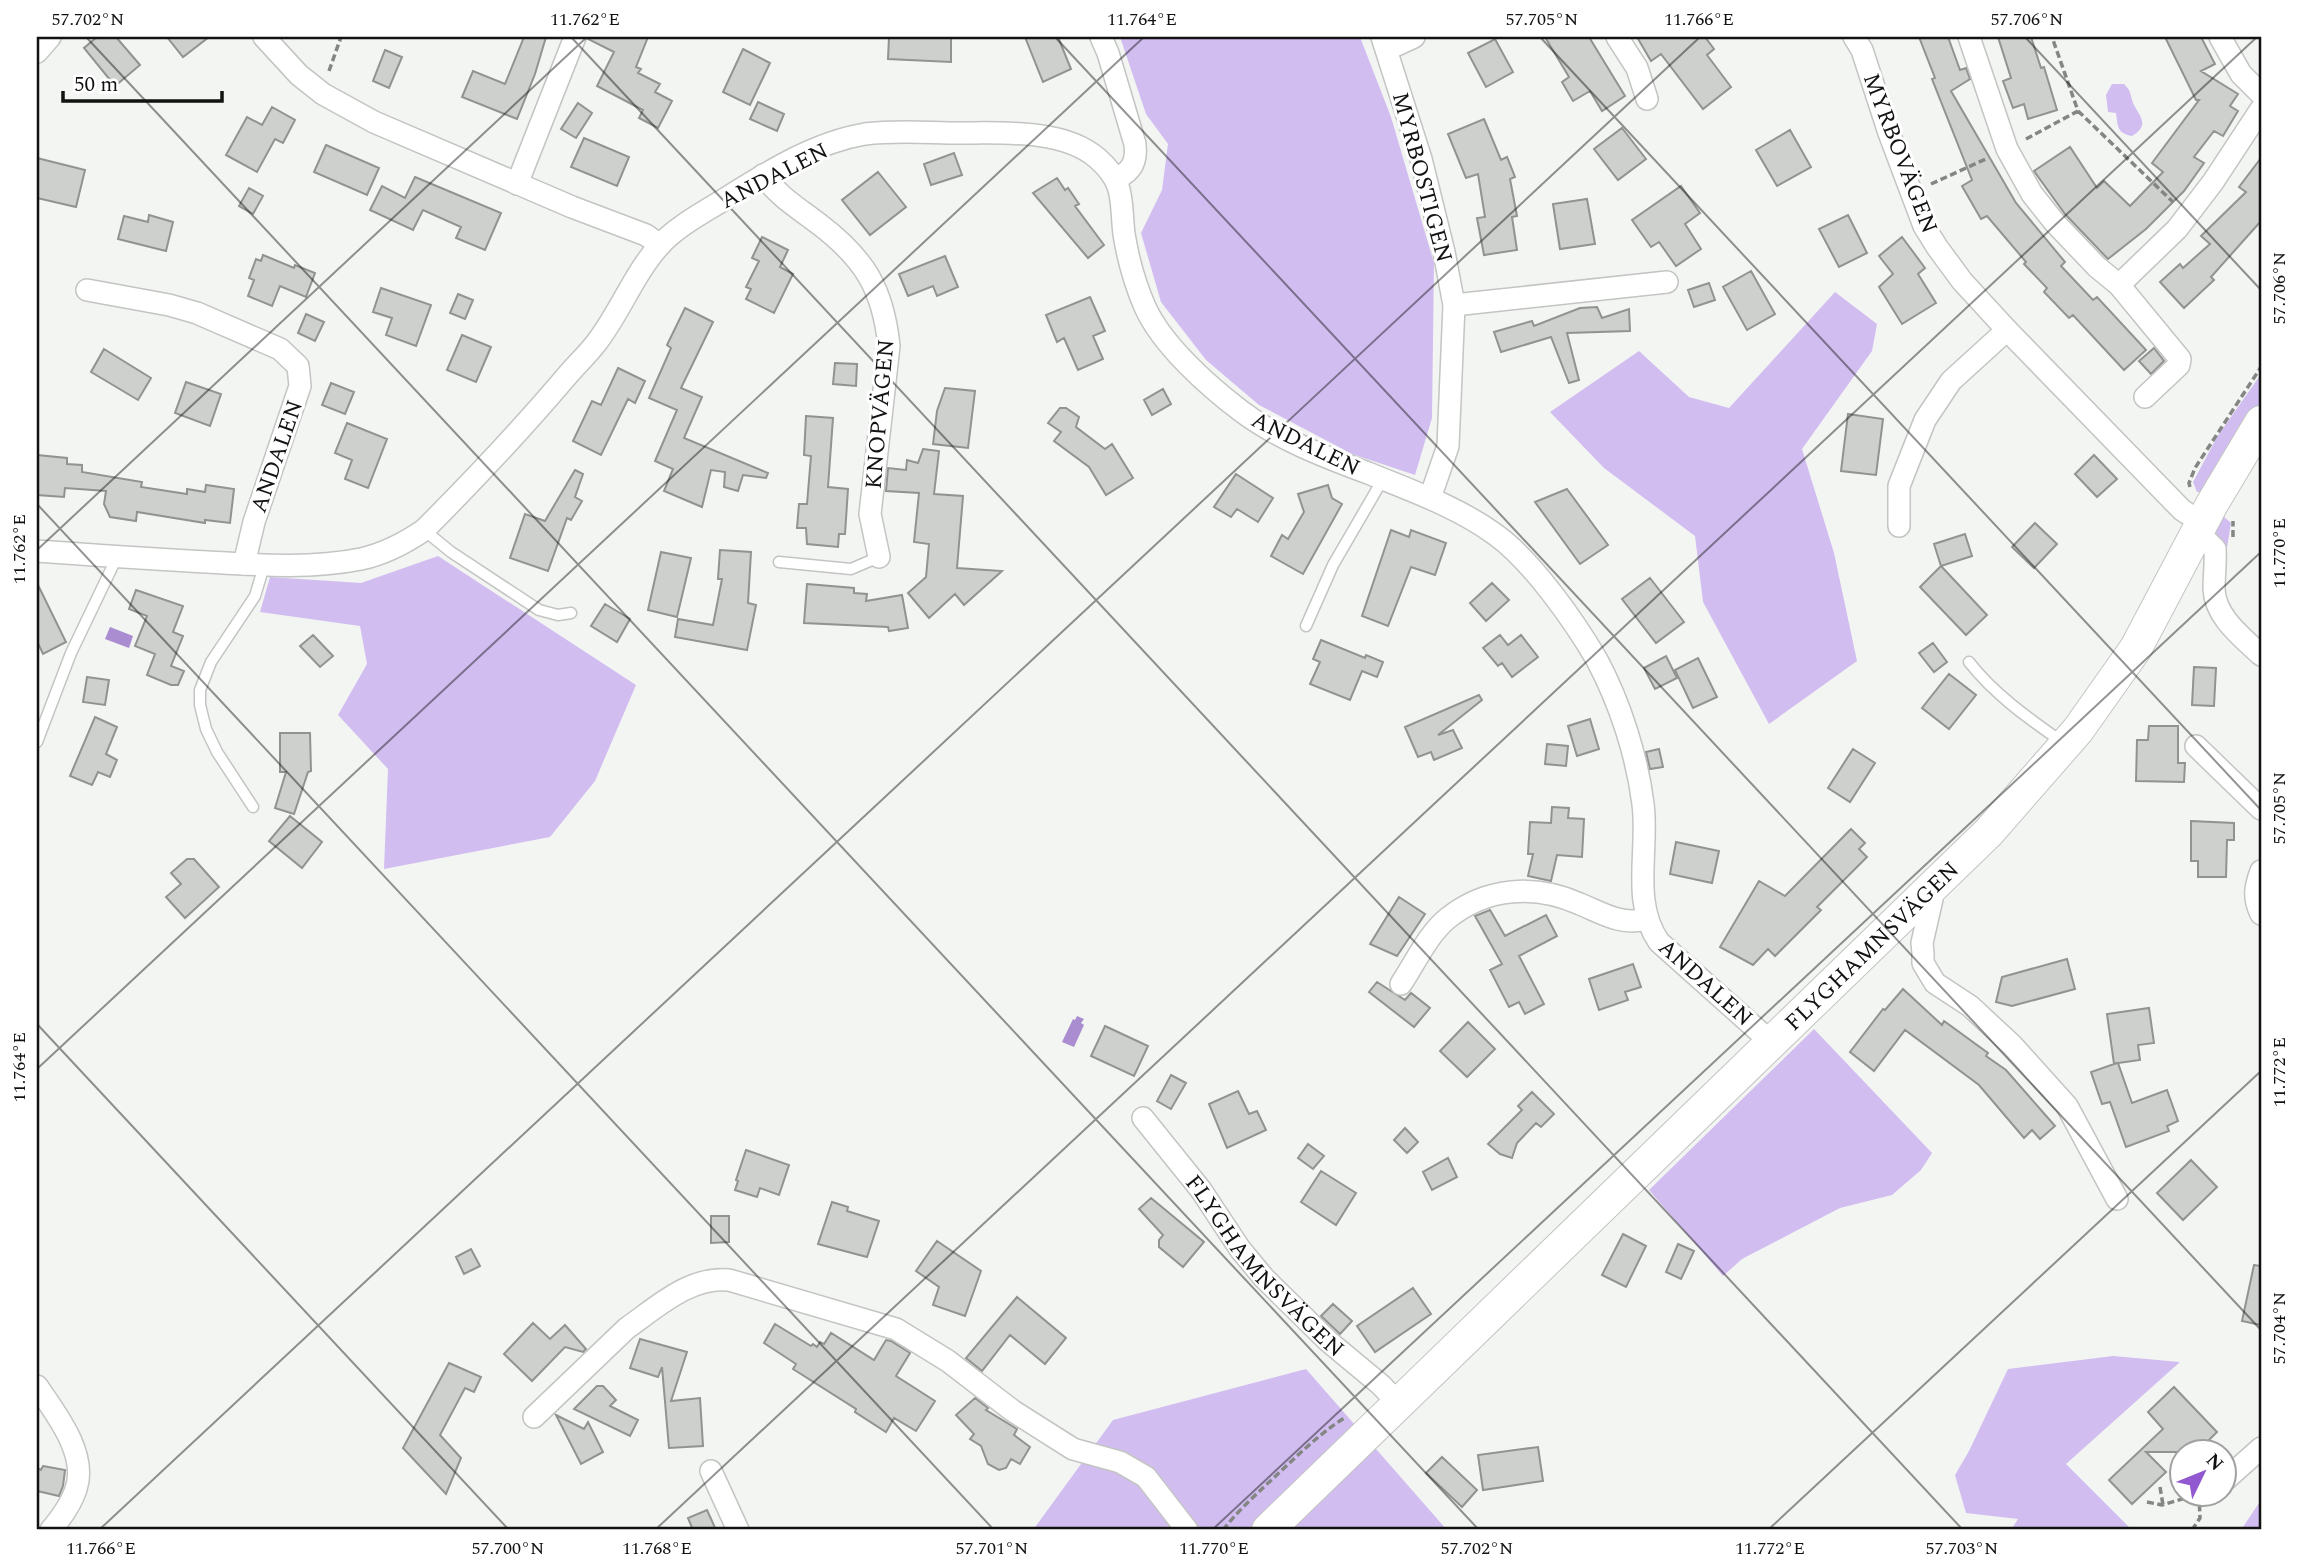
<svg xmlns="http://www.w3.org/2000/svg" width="2298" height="1567" viewBox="0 0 2298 1567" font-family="Spectral,serif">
	<rect width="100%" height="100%" fill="#f3f5f2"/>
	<path fill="#d2bdf1" d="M1120,37h240l31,80 43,146 -2,155 -17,57 -63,-21 -93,-49 -53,-45 -45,-58 -20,-69 21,-43 6,-46 -22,-30z
		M2112,84h12c6,6 6,8 8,16 4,14 21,23 0,36 -15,-3 -14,-9 -16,-23l-8,-1 -2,-17z
		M1835,292l42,32 -5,27 -70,98 32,104 23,108 -88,63 -66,-122 -8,-66 -91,-68 -54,-56 89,-61 50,46 40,11z
		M2261,374v28l-60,90h-4l-4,-10 24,-45z
		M2222,515l9,8 -4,25 -12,-16 1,-11z
		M438,556l198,129 -41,96 -45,56 -166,32 4,-100 -50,-54 29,-51 -7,-38 -100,-14 10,-35 91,6z
		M1814,1029l118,124 -11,17 -29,25 -52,13 -98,51 -19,17 -74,-86z
		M2113,1356l67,6 -114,102 66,66h-121l7,-11 -52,-6 -11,-38 14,-24 39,-82z
		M1306,1369l141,161h-414l80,-110z
		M2261,1500v30h-20z"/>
	<path fill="#aa8cd1" d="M110,627l23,9 -4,12 -24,-9z
		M1077,1016l7,3 -3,4 3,2 -10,22 -12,-5 11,-23 2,1z"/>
	<path fill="#ced0cd" stroke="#919391" stroke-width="2" d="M97,37h19l24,28 -25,21 -31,-38z
		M167,37h42l-26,20z
		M524,37h22l-11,37 -18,45 -55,-22 11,-26 32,13z
		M588,37h60l-12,30 5,2 -3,4 22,11 -5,8 17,9 -14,27 -19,-10 4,-8 -46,-24 17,-34 -26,-13z
		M889,37h62v25l-63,-3z
		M1025,37h33l13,32 -28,13z
		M1545,37h44l36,59 -23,15 -12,-20 -17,10 -11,-19 7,-5z
		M1637,37h68l9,12 -7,6 24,32 -28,22 -42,-55 -10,7z
		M1919,37h29l12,33 6,-2 4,11 -19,12 65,112 49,59 -4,4 32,34 4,-3 49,53 -22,20 -51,-55 -4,3 -25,-26 3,-4 -23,-24 2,-2 -39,-46 -6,3 -19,-33 10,-6 -40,-101 3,-1z
		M1998,37h33l10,31 3,-1 13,43 -29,9 -4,-15 -11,4 -10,-27 8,-3z
		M2165,37h36l14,27 -14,7 37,23 -8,12 8,5 -15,25 -9,-5 -20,26 10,6 -20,28 -38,38 -38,30 -43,-45 -31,-43 36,-24 27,41 7,-7 26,25 33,-34 -11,-9 47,-63h-3z
		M1495,39l18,33 -27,15 -18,-34z
		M743,49l27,14 -20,42 -27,-13z
		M385,50l17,7 -13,31 -16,-7z
		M758,102l26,12 -7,17 -27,-12z
		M578,103l14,10 -16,25 -15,-9z
		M272,107l23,13 -12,23 -8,-4 -18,33 -31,-17 21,-38 15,8z
		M1484,119l17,41 6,-3 8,20 -5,2 7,37 -5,1 5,33 -33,5 -7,-37 8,-1 -7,-43 -12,4 -18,-44z
		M1622,128l24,31 -28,21 -24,-31z
		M1790,130l21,37 -34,19 -21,-36z
		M584,138l45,19 -12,29 -46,-19z
		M326,145l53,23 -12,27 -53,-23z
		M954,153l8,22 -31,10 -7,-21z
		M37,158l48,12 -9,37 -39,-9z
		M2261,158v63l-50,56 3,3 -30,28 -24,-26 20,-18 3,4 27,-24 -9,-8 45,-44 -7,-5z
		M878,172l28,35 -36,28 -28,-35z
		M415,177l86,36 -16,37 -29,-12 5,-11 -38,-17 -10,20 -43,-20 12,-24 23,12z
		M1057,178l8,12 3,-2 11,16 -4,2 29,39 -16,13 -55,-65z
		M1681,186l19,27 -15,11 16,25 -25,17 -17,-24 -8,5 -19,-27z
		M249,188l14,8 -10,18 -14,-8z
		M1587,199l8,45 -35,5 -7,-45z
		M149,215l24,7 -7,29 -48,-12 6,-23 24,6z
		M1848,215l19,38 -28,14 -20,-38z
		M762,237l26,13 -8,17 13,7 -19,39 -28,-14 5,-10 -5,-2 13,-26 -7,-3z
		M1902,237l23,31 -7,6 18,29 -34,21 -23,-37 14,-13 -14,-18z
		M263,255l31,13 1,-3 20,8 -9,24 -26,-11 -8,20 -24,-10 6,-16 -5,-2 7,-19 5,2z
		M945,256l13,31 -21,9 -4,-10 -25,10 -9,-22z
		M1751,271l24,43 -28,16 -24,-43z
		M1709,283l6,17 -21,7 -6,-17z
		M381,288l50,17 -15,41 -30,-11 6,-17 -19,-6z
		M458,294l15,6 -8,19 -15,-6z
		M1090,297l15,34 -12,5 10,23 -25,11 -14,-32 -7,4 -11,-27z
		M1597,307l5,11 27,-9 1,22 -63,2 12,47 -10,3 -18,-46 -50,15 -7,-20 38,-11 2,5 46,-18z
		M685,308l28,14 -32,66 21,9 -18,41 84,35 -2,5 -23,-3 -5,16 -14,-4 1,-15 -14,-2 -9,37 -38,-16 9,-22 -18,-8 22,-51 -28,-12 22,-50 -4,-3z
		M306,314l18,8 -9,19 -17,-8z
		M462,335l29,12 -15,35 -29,-12z
		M2154,348l10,13 -13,13 -12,-13z
		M104,349l47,29 -13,22 -47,-28z
		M835,363l22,1 -1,22 -23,-2z
		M618,368l27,13 -10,22 -7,-4 -27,56 -28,-14 19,-40 9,4z
		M186,382l35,12 -11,32 -35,-13z
		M331,383l23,9 -9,22 -23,-9z
		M945,388l30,3 -7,57 -35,-4 4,-33z
		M1163,389l8,15 -19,11 -8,-15z
		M1060,408h6l13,9 -3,10 29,22 7,-5 21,34 -27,17 -17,-28 -35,-26 7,-9 -13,-9z
		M1848,414l35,5 -7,56 -35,-4z
		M806,416l27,2 -5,69 20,2 -3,45h-6l-1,13 -31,-3 -1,-16h-9l2,-24h8l4,-48 -7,-1z
		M347,423l40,16 -19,49 -23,-9 7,-19 -17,-7z
		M923,449l16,2 -5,43 29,2 -6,72 45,3 -38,34 -9,-11 -26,24 -21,-25 18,-16 3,-33 -15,-2 5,-49 -33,-2 2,-23 18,2 1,-10 11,3z
		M37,455l30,3v6l15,1v7l60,10 -1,5 46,7v-5l18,3 1,-7 28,4 -4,34 -25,-3v3l-68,-11 -1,9 -26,-4 -6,-13 2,-13 -41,-3 -1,9 -27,-2z
		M2094,455l23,24 -20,18 -22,-23z
		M575,470l8,4 -8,23 7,4 -11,19 -4,-2 -19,53 -38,-13 15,-44 20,7z
		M1236,474l37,24 -15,24 -21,-13 -6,8 -17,-10z
		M1328,485l4,13 10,6 -39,70 -32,-18 11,-21 6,4 16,-27 -6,-18z
		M1567,489l41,56 -28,19 -45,-62z
		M2035,523l22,21 -23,24 -22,-21z
		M1391,530l18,7 2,-7 35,13 -11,32 -24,-8 -23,59 -26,-10z
		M1965,534l7,22 -31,10 -7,-22z
		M720,550l31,2 -3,51 8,2 -9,45 -72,-13 3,-18 35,6 9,-46h-4z
		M661,552l30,6 -14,59 -29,-7z
		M1941,566l46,49 -21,20 -46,-48z
		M1650,578l34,44 -28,21 -34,-44z
		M37,583l29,59 -23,12 -6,-13z
		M1492,583l17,17 -23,21 -16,-18z
		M807,584l47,4v5l13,1 -1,7 36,-6 6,33 -19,3 -1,-4 -84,-4z
		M136,590l47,16 -10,26 10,4 -12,30 13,5 -6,14h-7l-24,-10 8,-21 -20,-8 12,-30 -18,-7z
		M605,604l25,15 -13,23 -26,-16z
		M313,635l20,21 -13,11 -20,-21z
		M1500,635l8,10 13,-10 17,22 -26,20 -10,-14 -4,3 -15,-18z
		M1321,640l44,18 1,-3 17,7 -6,15 -15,-6 -12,29 -40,-16 10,-22 -7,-3z
		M1933,643l14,19 -13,10 -15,-19z
		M1666,656l11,22 -22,11 -11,-21z
		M1698,658l19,39 -24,11 -18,-38z
		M2194,667l22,1 -2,38 -22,-1z
		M1949,674l27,21 -27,34 -27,-21z
		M87,677l22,3 -4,25 -22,-3z
		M1479,695l3,5 -44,35 15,-5 9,18 -28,12 -3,-8 -13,5 -13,-30z
		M95,717l22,10 -11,27 11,6 -7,17 -12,-5 -6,13 -22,-9z
		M1590,719l9,30 -22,7 -9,-30z
		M2149,726h29v37h7l-1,19 -48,-1 1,-41h11z
		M280,733h30l1,38 -3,1 -14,42 -19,-6 11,-36h-6z
		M1547,744l21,2 -2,20 -21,-2z
		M1659,749l4,18 -13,2 -4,-17z
		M1853,749l22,14 -25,39 -22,-14z
		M1552,807l17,1 -1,10 16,1 -2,38 -25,-2 -6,26 -23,-5 5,-22h-5l2,-32 21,1z
		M290,816l32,26 -20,26 -33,-27z
		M2191,821l43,2v17h-7l-1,37h-28v-16h-7z
		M1851,829l14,14 -6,6 8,8 -50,50 4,3 -46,46 -7,-7 -15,16 -33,-18 39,-66 26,15z
		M1676,842l43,9 -7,32 -42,-9z
		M187,859h7l25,28 -34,31 -19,-21 15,-13 -10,-11z
		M1399,897l26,17 -28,42 -27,-12z
		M1490,910l15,26 41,-21 11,21 -38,20 25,48 -19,10 -6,-12 -10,5 -19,-37 12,-6 -27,-48z
		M2067,959l8,30 -63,17 -16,-4 6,-25z
		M1633,964l8,23 -16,5 3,8 -29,10 -10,-31z
		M1377,982l28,18 6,-7 19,15 -16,19 -45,-35z
		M1903,989l39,36 2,-4 44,32 -2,3 20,14 49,56 -15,13 -8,-9 -8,8 -45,-53 -74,-55 -31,41 -24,-19 33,-43 2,1z
		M2149,1008l5,35 -16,2 2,15 -22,3 14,40 35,-13 11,31 -11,5 2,5 -43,16 -16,-45 -8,2 -11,-32 26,-9 -3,1 -7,-50z
		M1468,1022l27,27 -28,28 -27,-26z
		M1105,1026l43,20 -14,30 -43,-20z
		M1171,1075l15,8 -15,26 -14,-8z
		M1238,1091l11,23 8,-3 9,19 -39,18 -18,-44z
		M1532,1092l22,22 -13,13 -5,-4 -19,20 -5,15 -12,-4 -12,-10 34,-34 -4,-4z
		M1405,1128l13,14 -11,11 -13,-13z
		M1308,1144l16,12 -11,13 -15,-11z
		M746,1150l43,15 -10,30 -19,-7 -3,9 -22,-7 3,-9 -2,-1z
		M1448,1158l9,19 -25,13 -9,-18z
		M2191,1160l26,27 -34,33 -26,-27z
		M1321,1171l35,22 -20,32 -35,-23z
		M1151,1198l53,44 -21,25 -24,-20v-7l4,-5 -24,-26z
		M832,1202l16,5 -1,4 32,10 -12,36 -49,-13z
		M711,1216h18v26l-18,1z
		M1623,1234l23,12 -20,41 -24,-12z
		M937,1241l44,30 -16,45 -32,-11 6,-18 -23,-16z
		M1678,1244l16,7 -13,28 -15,-7z
		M471,1249l9,17 -16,8 -8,-17z
		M2254,1265l7,1v59l-19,-4z
		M1413,1288l18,26 -56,38 -18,-26z
		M1017,1297l49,41 -21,26 -35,-29 -28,36 -16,-13z
		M1333,1304l19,17 -12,13 -19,-18z
		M533,1323l17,16 15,-14 21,24 -3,3 -18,-5 -33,34 -28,-27z
		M775,1324l36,22 2,-2 4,3 3,-5 4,2 7,-11 43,27 12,-20 5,1 19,12 -14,23 39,25 -19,30 -22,-13 -8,14 -31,-20 1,-3 -63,-40 3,-5 -32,-21z
		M640,1339l47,13 -16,49 29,-3 3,48 -34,2 -7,-81 -4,10 -28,-9z
		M449,1363l32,14 -7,15 -9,-4 -25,47 21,23 -15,36 -43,-46z
		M597,1386h6l13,14 -6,6 28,14 -8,16 -56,-27z
		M2174,1387l43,45 -20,20h-51l20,20 -34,32 -23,-24 54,-51 -15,-17z
		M975,1398l13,10 -2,2 31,19 -3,6 16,12 -10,17 -9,-5 -5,9 -7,2 -11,-6 -7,-18 -11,-7 4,-5 -18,-19z
		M556,1415l28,14 4,-7 15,30 -22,12z
		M1538,1447l5,34 -60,9 -5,-35z
		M1442,1457l35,33 -15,17 -36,-34z
		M43,1466l22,4 -2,16 -4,10 -22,-5v-23l4,2z
		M707,1510l9,20h-23l-5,-12z"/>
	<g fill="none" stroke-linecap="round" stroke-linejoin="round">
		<defs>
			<path id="lane" d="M424,530l27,22 88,58 19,5 13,-2
				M779,562l72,7 28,-12
				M1306,626l27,-61 50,-86
				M1969,662c26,33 59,56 93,80
				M37,742l34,-89 46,-96
				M253,807l-36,-55 -11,-23 -6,-24v-15l11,-28 44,-66 9,-30"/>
			<g id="street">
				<path d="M264,37l35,38 24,19 51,28 198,85 74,28 14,10"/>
				<path d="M1101,37l7,16 27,91c2,18 -3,27 -19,35"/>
				<path d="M1382,37l39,122 23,93 10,53 -6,141 -18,52"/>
				<path d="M1617,37l20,31 10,31"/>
				<path d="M1854,37l8,13 27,83 35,93 13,21 25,34 45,49 175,180 20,13"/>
				<path d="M1969,37l38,112 25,45 23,29 42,44 22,18 61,74 -1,6 -34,32"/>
				<path d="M2220,37l21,37 20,20"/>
				<path d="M1388,49l26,-12"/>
				<path d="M37,52l13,-15"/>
				<path d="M763,175c17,23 34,32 56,49 46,35 64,65 70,122l-19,168 9,43"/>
				<path d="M517,184l58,-147"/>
				<path d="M2119,285l58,-56 36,-47 48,-73"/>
				<path d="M87,290l82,15 28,8 83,36 18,17 2,20 -46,136 -10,42"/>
				<path d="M1454,305l213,-23"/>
				<path d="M1899,526v-40l26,-66 26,-39 56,-51"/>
				<path d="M2195,536l14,7 6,6c1,14 -1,26 -1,40 1,28 28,48 47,66"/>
				<path d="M37,551c57,4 113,8 170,11 51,3 104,7 154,-3 23,-5 44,-16 63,-29 49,-49 97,-100 142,-153 10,-12 22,-23 31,-35 23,-30 37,-68 62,-96 16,-18 40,-31 61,-44 45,-28 92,-59 145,-68 31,-4 65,-1 95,-1 42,0 104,-4 137,25 29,25 23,42 27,76 4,25 11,50 21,73 17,38 63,79 96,104 37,28 84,46 127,62 44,18 90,34 128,62 36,26 79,87 101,125 23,43 40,96 46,144 6,46 -12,98 16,138l112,100"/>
				<path d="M2196,746l65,63"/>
				<path d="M2261,871c-6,16 -8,27 0,43"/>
				<path d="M1925,892l7,7 -10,44 1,10v10l12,20 35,23 42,39 55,61 50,93"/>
				<path d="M1401,984c14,-21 27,-50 47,-66 39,-31 87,-34 132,-14 22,9 42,22 66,15"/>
				<path id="s1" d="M1143,1118l58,72 39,59 24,29 64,63 53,44 17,18"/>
				<path d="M37,1386c19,28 51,68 39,103 -5,16 -15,29 -25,41"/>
				<path d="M534,1417l93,-89c30,-21 63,-52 102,-48l167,49 52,32 65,50 60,38 47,13 26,15 41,53"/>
				<path d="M711,1471l27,59"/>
				<path d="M2224,1481l37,-33"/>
			</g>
			<g id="secondary">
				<path id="s2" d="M1268,1530l721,-698 89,-102 58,-82 76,-144 49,-82"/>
			</g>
		</defs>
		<use href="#lane" stroke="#c3c5c2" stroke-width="13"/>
		<use href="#street" stroke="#c3c5c2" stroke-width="24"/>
		<use href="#secondary" stroke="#c3c5c2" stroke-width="34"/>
		<path stroke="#848684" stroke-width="3.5" stroke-dasharray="7 3.5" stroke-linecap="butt" d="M329,71l12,-34
			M2078,111l95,91
			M2026,139l52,-28 -26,-74
			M1931,184l57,-26
			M2190,487l-1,-4 6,-15 66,-101
			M2233,537v-16
			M2160,1487l3,18
			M2147,1502l15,3 37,-11
			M1223,1530c17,-22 38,-40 58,-59 20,-19 40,-38 63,-53
			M2192,1530l8,-12 -1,-24"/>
		<use href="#lane" stroke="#fff" stroke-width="10"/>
		<use href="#street" stroke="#fff" stroke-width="21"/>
		<use href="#secondary" stroke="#fff" stroke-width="32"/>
	</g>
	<path fill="none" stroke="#111211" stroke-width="2" stroke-opacity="0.45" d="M86,37l1393,1493M571,37l1392,1493M1055,37l1206,1293M1540,37l721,773M2025,37l236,253M37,504l957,1026M37,550l550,-513M37,1024l472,506M37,1069l1107,-1032M99,1530l1601,-1493M655,1530l1602,-1493M1212,1530l1049,-978M1768,1530l493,-459"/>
	<g text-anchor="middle" stroke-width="6" stroke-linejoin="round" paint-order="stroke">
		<g font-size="23" fill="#111211" stroke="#fff">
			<text transform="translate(1901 153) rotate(69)" y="8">MYRBOVÄGEN</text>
			<text transform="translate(774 175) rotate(-27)" y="8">ANDALEN</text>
			<text transform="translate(1423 177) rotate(75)" y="8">MYRBOSTIGEN</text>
			<text transform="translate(879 414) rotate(-85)" y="8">KNOPVÄGEN</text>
			<text transform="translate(1306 443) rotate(26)" y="8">ANDALEN</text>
			<text transform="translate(276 456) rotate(-71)" y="8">ANDALEN</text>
			<text dy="8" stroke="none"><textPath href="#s2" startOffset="840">FLYGHAMNSVÄGEN</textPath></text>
			<text transform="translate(1706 982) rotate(42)" y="8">ANDALEN</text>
			<text dy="8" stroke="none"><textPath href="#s1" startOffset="192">FLYGHAMNSVÄGEN</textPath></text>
		</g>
	</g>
	<rect width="2298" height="1567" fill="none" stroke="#ffffff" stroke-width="77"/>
	<g transform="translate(2203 1473) rotate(47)"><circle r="33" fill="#ffffff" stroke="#a0a0a0" stroke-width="2"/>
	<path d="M0-5L12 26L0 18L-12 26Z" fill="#9258cf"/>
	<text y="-10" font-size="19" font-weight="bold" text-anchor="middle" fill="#111211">N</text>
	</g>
	<path d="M63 91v10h159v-10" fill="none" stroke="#111211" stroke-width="3.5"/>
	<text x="74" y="91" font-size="21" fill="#111211" stroke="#ffffff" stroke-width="5" paint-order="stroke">50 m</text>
	<rect x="38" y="38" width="2222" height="1490" fill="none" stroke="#111211" stroke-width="2.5"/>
	<g font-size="18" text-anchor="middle" fill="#111211">
		<text x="88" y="25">57.702°N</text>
		<text x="585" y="25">11.762°E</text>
		<text x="1142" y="25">11.764°E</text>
		<text x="1542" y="25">57.705°N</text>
		<text x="1699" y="25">11.766°E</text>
		<text x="2027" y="25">57.706°N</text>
		<text transform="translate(2279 288) rotate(-90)" y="6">57.706°N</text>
		<text transform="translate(19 549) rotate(-90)" y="6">11.762°E</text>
		<text transform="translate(2279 553) rotate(-90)" y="6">11.770°E</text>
		<text transform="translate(2279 808) rotate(-90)" y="6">57.705°N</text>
		<text transform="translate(19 1067) rotate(-90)" y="6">11.764°E</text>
		<text transform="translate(2279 1072) rotate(-90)" y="6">11.772°E</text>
		<text transform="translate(2279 1328) rotate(-90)" y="6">57.704°N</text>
		<text x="101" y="1554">11.766°E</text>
		<text x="508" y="1554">57.700°N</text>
		<text x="657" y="1554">11.768°E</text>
		<text x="992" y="1554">57.701°N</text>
		<text x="1214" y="1554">11.770°E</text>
		<text x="1477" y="1554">57.702°N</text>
		<text x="1770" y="1554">11.772°E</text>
		<text x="1962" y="1554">57.703°N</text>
	</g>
</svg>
